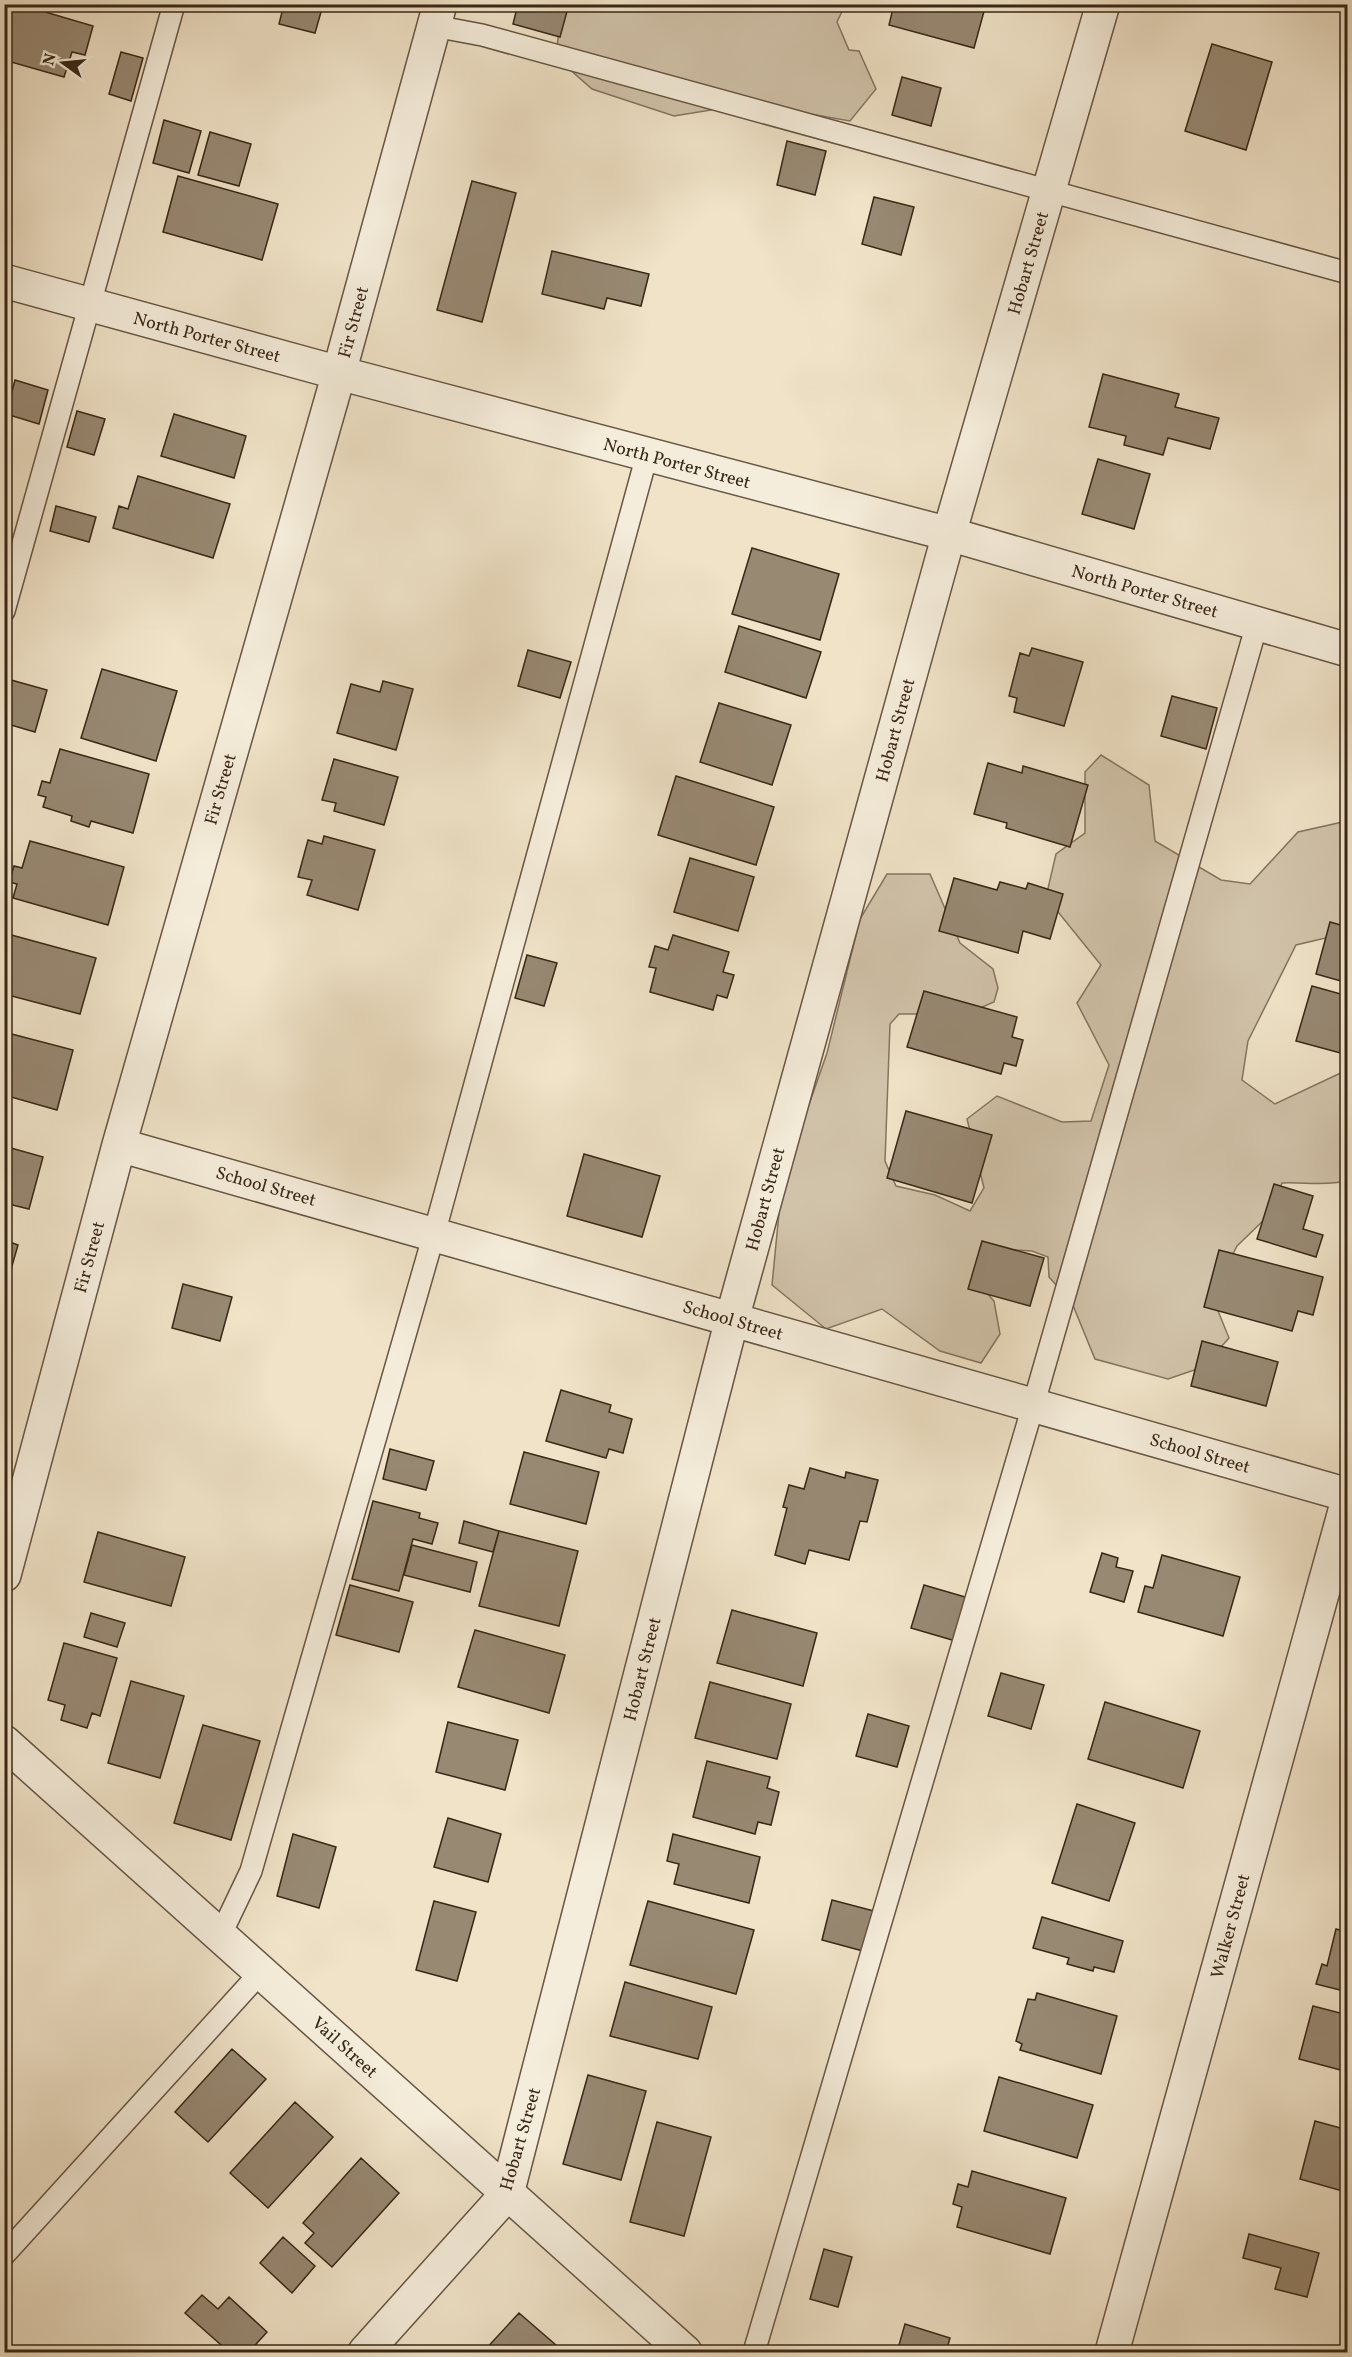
<svg xmlns="http://www.w3.org/2000/svg" width="1352" height="2357" viewBox="0 0 1352 2357" font-family="Vollkorn,serif">
	<rect width="100%" height="100%" fill="#f0e3c8"/>
	<filter id="stains"><feTurbulence type="fractalNoise" baseFrequency=".00333" numOctaves="4"/><feColorMatrix values="0 0 0 0 .2 0 0 0 0 .09 0 0 0 0 .02 0 0 0 .5 -.17"/></filter>
	<radialGradient id="worn" r=".72"><stop offset=".6" stop-color="#630" stop-opacity="0"/><stop offset="1" stop-color="#630" stop-opacity=".3"/></radialGradient>
	<path fill="#d1c3aa" stroke="#847560" stroke-width="1.5" d="M562,5h283l-8,17 12,28 10,1 17,38 -26,32 -74,-13 -59,1 -43,7 -82,-27 -25,-22 -10,-20z
		M1101,755l48,30 6,56 66,39 29,4 48,-52 49,-11v112l-51,12 -48,96 -6,39 33,24 72,-34v111c-21,5 -43,1 -65,2l-15,34 -30,29 -25,50 17,42 -26,29 -35,12 -73,-20 -23,-56 -23,-26 -1,-20 -16,-6 -48,-3 -7,34 17,19 6,33 -19,29 -41,-12 -58,-42 -56,20 -54,-44 10,-103 45,-129 33,-134 27,-45h43l30,69 33,26 5,19 -4,14 -28,12h-67l-9,10 -5,137 11,25 39,9 35,16 14,-23 -17,-69 30,-23 65,26 29,-1 18,-56 -32,-62 24,-38 -55,-68 10,-43 29,-21v-61z"/>
	<path fill="#988973" stroke="#382716" stroke-width="1.5" d="M4,4h14l75,22 -8,29 -13,-3 -8,25 -60,-17z
		M284,4l39,1 -8,28 -36,-9z
		M518,4h51l-9,33 -47,-13z
		M894,4h92l-12,44 -85,-23z
		M1212,44l60,18 -26,88 -61,-19z
		M121,52l22,6 -12,43 -22,-7z
		M902,77l39,11 -10,38 -39,-11z
		M164,120l37,11 -12,42 -36,-10z
		M210,132l41,12 -12,42 -41,-11z
		M787,141l39,10 -11,44 -38,-10z
		M178,176l100,28 -16,56 -99,-28z
		M472,181l44,12 -34,129 -45,-12z
		M874,197l40,10 -13,48 -39,-11z
		M552,251l97,23 -8,32 -34,-8 -3,11 -62,-15z
		M1103,374l76,20 -4,13 44,11 -9,31 -42,-11 -5,17 -39,-10 2,-9 -37,-9z
		M15,380l33,10 -9,34 -33,-10z
		M77,411l28,8 -11,36 -27,-8z
		M174,414l72,22 -12,42 -73,-22z
		M1098,459l52,15 -16,55 -52,-15z
		M138,476l92,28 -17,54 -100,-30 6,-22 9,3z
		M56,506l40,11 -7,25 -39,-11z
		M752,548l87,26 -19,66 -88,-26z
		M739,626l82,26 -15,46 -81,-26z
		M1032,648l51,14 -19,64 -50,-14 3,-14 -8,-2 11,-43 9,3z
		M528,650l43,12 -11,36 -42,-12z
		M102,669l75,22 -21,70 -75,-23z
		M4,678l43,12 -12,42 -31,-9z
		M383,681l30,8 -17,61 -59,-17 14,-49 29,8z
		M1172,696l45,12 -11,41 -45,-13z
		M719,703l72,22 -19,60 -72,-23z
		M60,749l89,25 -16,59 -42,-12 -2,6 -18,-6 1,-5 -29,-9 3,-10 -8,-2 4,-14 8,2z
		M334,759l64,18 -14,48 -50,-14 2,-8 -14,-3z
		M988,763l34,10 1,-7 65,19 -18,62 -64,-19 1,-5 -33,-9z
		M676,776l98,31 -18,58 -98,-30z
		M324,836l51,14 -17,60 -51,-15 5,-15 -14,-3 10,-37 14,4z
		M30,841l94,26 -16,58 -95,-27 4,-14 -8,-2 5,-16 8,2z
		M690,858l64,19 -16,54 -64,-19z
		M954,878l43,12 3,-8 26,7 2,-6 35,11 -13,45 -27,-8 -5,22 -79,-22z
		M1330,922l18,5v56l-32,-9z
		M4,933l92,25 -16,56 -76,-20z
		M673,935l56,17 -6,20 11,3 -7,23 -10,-3 -4,15 -63,-18 6,-24 -7,-1 6,-21 13,4z
		M527,955l30,8 -13,43 -29,-8z
		M1312,986l36,10v59l-52,-14z
		M924,991l93,26 -5,20 11,3 -7,26 -12,-3 -3,11 -94,-27z
		M4,1032l69,18 -16,60 -53,-15z
		M906,1111l86,24 -20,68 -85,-25z
		M4,1146l39,11 -14,52 -25,-6z
		M584,1154l76,22 -18,61 -75,-21z
		M1274,1184l39,12 -10,33 20,6 -7,22 -59,-18z
		M4,1235l5,1 -2,5 11,4 -14,49z
		M982,1241l62,17 -14,48 -62,-17z
		M1219,1250l104,27 -10,38 -15,-4 -6,20 -88,-24z
		M183,1284l49,13 -12,44 -48,-13z
		M1202,1341l76,21 -12,44 -75,-20z
		M561,1390l50,15 -2,7 23,7 -9,34 -14,-4 -3,9 -60,-17z
		M390,1449l44,12 -8,29 -43,-11z
		M524,1452l75,20 -13,52 -76,-20z
		M810,1468l35,10 1,-6 32,8 -11,42 -7,-1 -11,39 -40,-10 -4,14 -30,-9 12,-47 -4,-1 6,-22 15,4z
		M373,1501l47,12 -1,5 19,5 -6,21 -19,-5 -14,52 -47,-12z
		M464,1521l35,10 -6,21 -34,-9z
		M499,1531l79,20 -19,75 -80,-20z
		M98,1532l87,25 -14,49 -87,-24z
		M412,1545l65,17 -7,30 -66,-17z
		M1102,1553l16,5 -2,9 17,4 -9,31 -34,-10z
		M1162,1555l78,22 -17,59 -85,-24 7,-26 8,2z
		M350,1585l63,17 -14,50 -63,-17z
		M924,1585l48,14 -13,43 -48,-14z
		M732,1610l85,23 -14,53 -86,-23z
		M91,1613l34,10 -8,24 -33,-10z
		M475,1630l90,25 -16,58 -91,-26z
		M64,1643l53,15 -17,58 -8,-3 -5,15 -26,-8 4,-15 -17,-5z
		M1001,1673l43,12 -13,44 -43,-13z
		M131,1681l53,15 -24,82 -52,-15z
		M710,1682l81,22 -14,55 -82,-21z
		M1105,1702l95,29 -17,57 -95,-29z
		M868,1714l41,12 -12,41 -41,-11z
		M448,1722l70,18 -13,50 -69,-18z
		M203,1725l57,16 -29,99 -57,-17z
		M707,1761l63,16 -3,11 12,4 -8,33 -13,-3 -3,12 -62,-17z
		M1077,1804l58,19 -26,78 -57,-18z
		M448,1818l53,16 -13,48 -54,-15z
		M293,1834l43,13 -17,61 -42,-12z
		M673,1834l87,23 -11,46 -75,-19 5,-20 -12,-3z
		M832,1900l42,11 -11,40 -41,-11z
		M434,1901l42,11 -19,69 -41,-11z
		M648,1901l106,29 -18,64 -106,-29z
		M1042,1917l81,24 -9,31 -20,-5 -1,4 -26,-7 2,-6 -36,-10z
		M1336,1929l12,3v60l-32,-8 6,-20 5,2z
		M625,1982l87,25 -14,52 -88,-23z
		M1037,1993l80,23 -16,58 -81,-24 2,-6 -6,-3 12,-42 7,1z
		M1313,2006l35,9v57l-49,-13z
		M232,2049l34,30 -58,63 -33,-30z
		M588,2075l58,16 -25,89 -58,-16z
		M999,2077l94,28 -16,53 -93,-27z
		M295,2102l38,35 -65,71 -38,-35z
		M1315,2121l33,9 -2,62 -46,-13z
		M657,2122l54,15 -27,99 -54,-14z
		M361,2158l38,35 -67,74 -27,-24 9,-10 -11,-10z
		M972,2171l94,27 -16,56 -93,-27 5,-20 -9,-3 5,-20 10,3z
		M1249,2234l70,19 -12,44 -32,-8 6,-21 -38,-10z
		M283,2237l32,29 -23,27 -32,-30z
		M824,2249l28,8 -14,50 -28,-8z
		M202,2295l16,14 11,-12 38,35 -18,20h-20l-44,-39z
		M519,2313l45,39h-81z
		M905,2324l45,14 -4,14h-49z"/>
	<g fill="none" stroke-linecap="round" stroke-linejoin="round">
		<defs>
			<path id="service" d="M434,26l48,9 866,238
				M4,611l170,-607
				M220,1936l31,-65 183,-637 213,-779
				M4,2255l257,-283
				M754,2352l279,-946 224,-782"/>
			<path id="minor" d="M4,281l335,92 610,161 399,116
				M119,1145l1229,350
				M4,1575l115,-430 220,-772 101,-369
				M365,2352l142,-158 225,-875 217,-785 154,-530
				M1112,2352l236,-852"/>
			<path id="tertiary" d="M4,1742l681,610"/>
		</defs>
		<use href="#service" stroke="#665642" stroke-width="24"/>
		<use href="#minor" stroke="#665642" stroke-width="36"/>
		<use href="#tertiary" stroke="#665642" stroke-width="36"/>
		<use href="#service" stroke="#f5eddb" stroke-width="21"/>
		<use href="#minor" stroke="#f5eddb" stroke-width="33"/>
		<use href="#tertiary" stroke="#f5eddb" stroke-width="33"/>
	</g>
	<g text-anchor="middle" stroke-width="4.5" stroke-linejoin="round" paint-order="stroke">
		<g font-size="18" fill="#382716" stroke="#f5eddb">
			<text transform="translate(1028 263) rotate(-74)" y="6">Hobart Street</text>
			<text transform="translate(353 322) rotate(-75)" y="6">Fir Street</text>
			<text transform="translate(207 337) rotate(15)" y="6">North Porter Street</text>
			<text transform="translate(677 463) rotate(15)" y="6">North Porter Street</text>
			<text transform="translate(1145 591) rotate(16)" y="6">North Porter Street</text>
			<text transform="translate(895 730) rotate(-75)" y="6">Hobart Street</text>
			<text transform="translate(220 789) rotate(-74)" y="6">Fir Street</text>
			<text transform="translate(266 1186) rotate(16)" y="6">School Street</text>
			<text transform="translate(765 1199) rotate(-75)" y="6">Hobart Street</text>
			<text transform="translate(89 1257) rotate(-75)" y="6">Fir Street</text>
			<text transform="translate(733 1320) rotate(16)" y="6">School Street</text>
			<text transform="translate(1200 1453) rotate(16)" y="6">School Street</text>
			<text transform="translate(642 1669) rotate(-76)" y="6">Hobart Street</text>
			<text transform="translate(1230 1926) rotate(-75)" y="6">Walker Street</text>
			<text transform="translate(345 2047) rotate(42)" y="6">Vail Street</text>
			<text transform="translate(520 2139) rotate(-74)" y="6">Hobart Street</text>
		</g>
	</g>
	<rect width="1352" height="2357" fill="none" stroke="#f0e3c8" stroke-width="24"/>
	<rect x="6" y="6" width="1340" height="2345" fill="none" stroke="#382716" stroke-width="3"/>
	<rect x="12" y="12" width="1328" height="2333" fill="none" stroke="#382716" stroke-width="1.5"/>
	<g transform="translate(63 63) rotate(285)" stroke="#f5eddb" stroke-width="4.5" paint-order="stroke">
	<path d="M0-4.5L10 22L0 15L-10 22Z" fill="#382716"/>
	<text y="-9" font-size="16" font-weight="bold" text-anchor="middle" fill="#382716">N</text>
	</g>
	<rect width="100%" height="100%" filter="url(#stains)"/>
	<rect width="100%" height="100%" fill="url(#worn)"/>
</svg>
